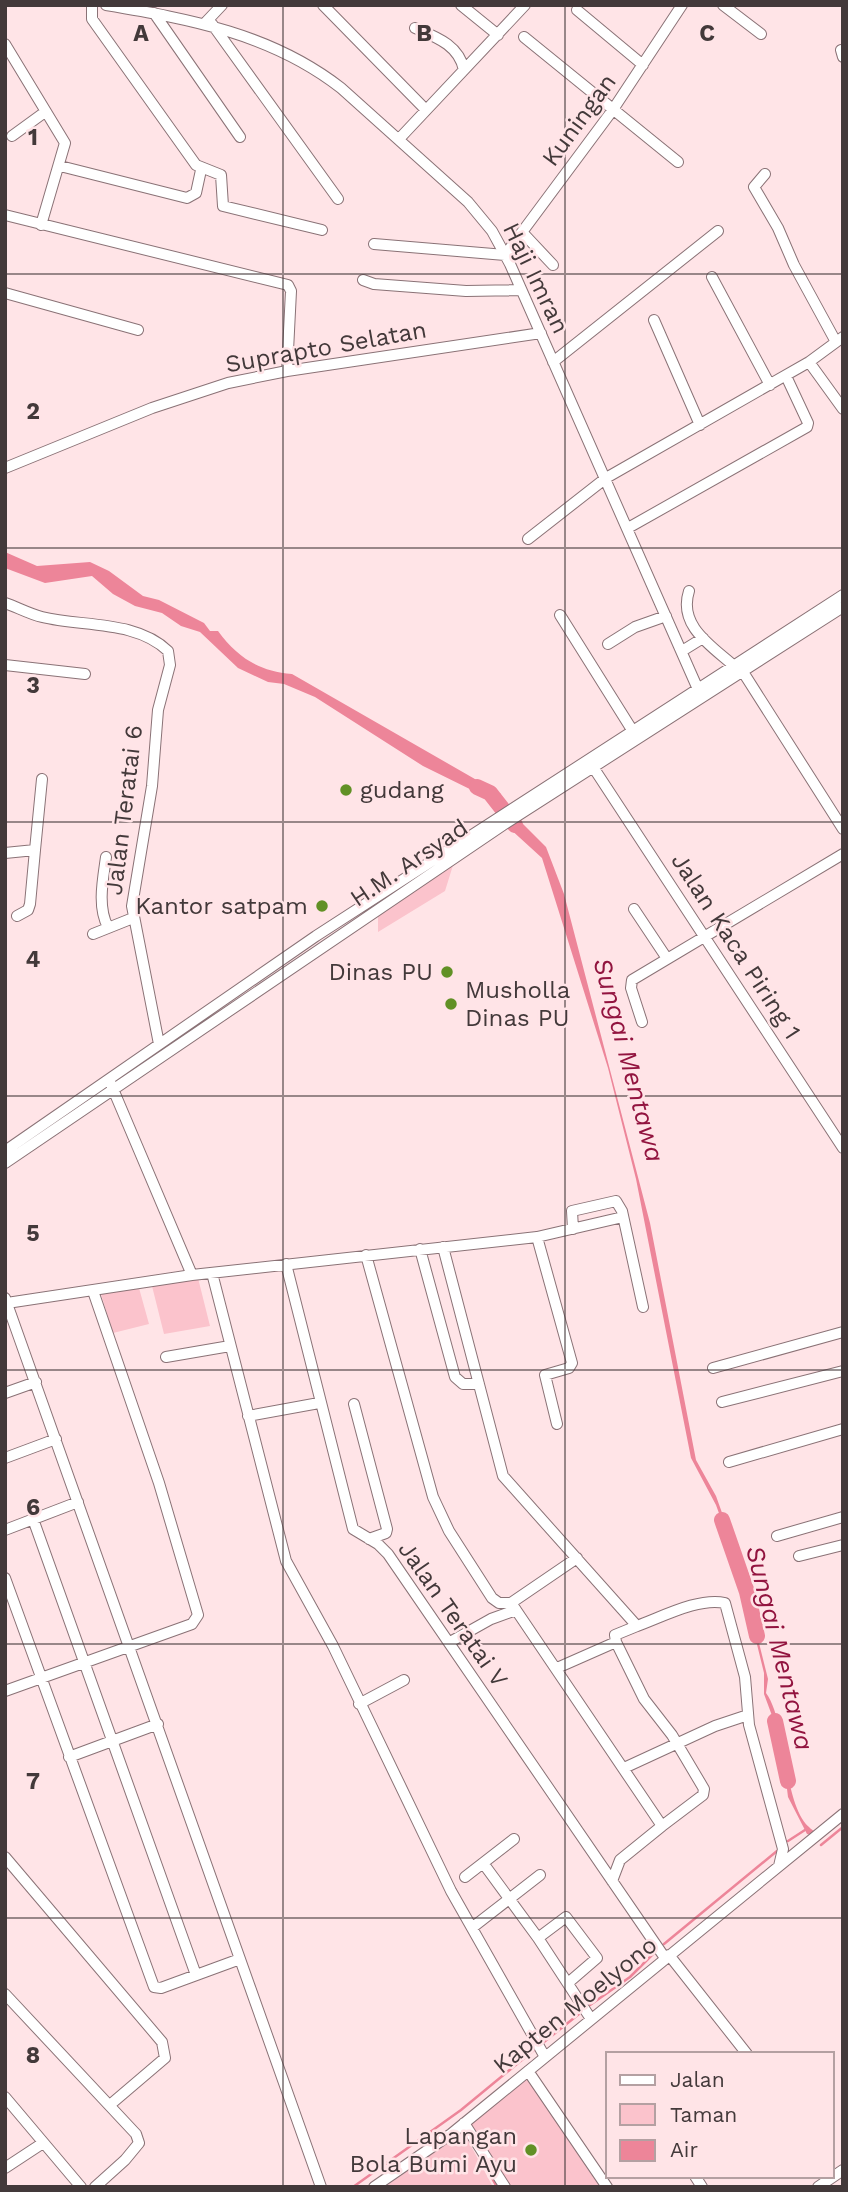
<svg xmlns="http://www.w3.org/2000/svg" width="848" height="2192" viewBox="0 0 848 2192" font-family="'Work Sans',sans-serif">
	<rect width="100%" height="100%" fill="#ffe4e7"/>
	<path fill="#fbc3cc" d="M454,862l-9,29 -67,41v-19z
		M198,1278l12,48 -46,8 -12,-48z
		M139,1288l10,36 -36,9 -12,-39z
		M527,2078l73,109h-90l-40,-63z
		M463,2131l30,56h-108z"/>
	<path fill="#ed8599" d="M5,552l32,14 53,-4 19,9 34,25 16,4 45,23 6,8h8c20,27 41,40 74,43l209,120 -9,6 -69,-34 -108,-69 -31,-13 -16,-2 -30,-14 -38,-36 -19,-6 -19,-13 -27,-7 -22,-12 -21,-18 -47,7 -40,-15z
		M518,819l28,28 18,47 86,329 46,237 20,36 34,95v16l18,72 -2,14c23,31 15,122 50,139l-5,3 -4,-1 -19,-37 -7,-57 -17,-46v-21l-27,-110 -21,-58 -25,-47 -55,-279 -28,-111 -66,-210 -35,-32z"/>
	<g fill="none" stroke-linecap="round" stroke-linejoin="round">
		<path stroke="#ed8599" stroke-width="2.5" d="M788,1841l20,-13
			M821,1845l22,-18
			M664,1944l113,-93
			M590,2005l40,-28 24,-24
			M544,2042l35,-28
			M481,2159l16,28
			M353,2187l108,-77 73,-60"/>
		<path stroke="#ed8599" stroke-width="16" d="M477,787l13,6 25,32
			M722,1520l25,72 10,44
			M775,1721l13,60"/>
		<defs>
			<path id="minor" d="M92,5v14l104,146 25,10 2,31 99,24
				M106,5c84,14 166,29 235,83l127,114 24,29 18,33 187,423
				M323,5l103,105
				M461,5l37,30
				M723,5l38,29
				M577,10l66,55
				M154,13l86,124
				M205,23l17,-18
				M212,24l126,175
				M415,28c21,9 44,17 49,42
				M524,37l154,125
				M5,44l60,99 -24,82
				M841,50l2,7
				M12,136l33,-24
				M399,139l126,-134
				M60,166l127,32 9,-5 5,-23
				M765,174l-11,13 24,41 16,37 42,77
				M5,215l283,70 3,6 -4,80
				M522,232l31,33
				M374,244l131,11 107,-144 70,-106
				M712,277l58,108
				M363,280l11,4 92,7 55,-1
				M5,293l133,37
				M654,320l46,105
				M553,362l165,-131
				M809,362l34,47
				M5,468l147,-60 76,-25 59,-12 254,-38
				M628,528l179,-101 1,-4 -22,-47
				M528,539l78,-61 203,-116 34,-25
				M689,591c-11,34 21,54 44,74
				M5,603c12,4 24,11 37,14 40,10 94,3 126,34l2,14 -12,45 -6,76 -20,120 27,138
				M560,615l74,118
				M608,644l27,-17 31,-11
				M682,651l21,-13
				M5,665l80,9
				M743,672l100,157
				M593,767l250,381
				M5,853l30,-3 7,-71
				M106,857c-3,22 -9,50 2,70
				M634,909l32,48
				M17,916l11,-6 2,-6 5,-54
				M93,934l40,-16
				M642,1022l-11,-34 1,-8 211,-126
				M110,1082l82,193 345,-38 86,-20
				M5,1151l311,-215 527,-341
				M5,1163l498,-338 340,-218
				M573,1229l-1,-18 44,-10 6,10 21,96
				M537,1237l35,126 -3,5 -24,7 12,49
				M443,1247l60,229 134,150 -22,9 1,7 28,57 28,36 32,54 -1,6 -41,31
				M420,1249l35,128 8,7h16
				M366,1255l67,242 16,34 43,67 7,5h12l5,7 146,216 -42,34 -8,21
				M286,1264l67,265 25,15 10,10 277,404
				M212,1273l74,288 47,85 118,245 94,166
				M5,1298l316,889
				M7,1303l185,-28
				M166,1357l64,-11
				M713,1368l130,-36
				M5,1393l31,-11
				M722,1402l121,-31
				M354,1404l33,125 -1,4 -17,6
				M248,1416l71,-13
				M5,1458l51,-19
				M729,1462l114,-33
				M33,1519l163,456
				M5,1530l73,-28
				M777,1536l66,-19
				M799,1556l44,-11
				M5,1578l149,409 7,1 79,-29
				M511,1603l66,-45
				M637,1626c25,-9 62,-29 88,-23l20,74 4,48 34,124 -4,17
				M450,1642l41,-23 25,-9
				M557,1668l59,-26
				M5,1691l187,-67 6,-9 -39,-132 -66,-192
				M359,1704l45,-24
				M69,1757l89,-33
				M624,1768l91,-42 33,-11
				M5,1857l157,185 3,16 -54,46
				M483,1863l55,75 53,81
				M465,1877l49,-38
				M473,1927l67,-52
				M538,1938l28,-21 31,41 -29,25
				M669,1955l78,99
				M5,1994l131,140 3,9 -14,17 -30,27
				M528,2071l79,116
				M5,2097l76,90
				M464,2123l41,64
				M5,2168l38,-25
				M695,2176l7,11
				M374,2187l77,-53 392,-320
				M818,2187l25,-17"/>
		</defs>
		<use href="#minor" stroke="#8a7276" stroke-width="12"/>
		<use href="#minor" stroke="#fff" stroke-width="10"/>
	</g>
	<path fill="none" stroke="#43393a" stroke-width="2" stroke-opacity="0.55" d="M283,5v2182M565,5v2182M5,274h838M5,548h838M5,822h838M5,1096h838M5,1370h838M5,1644h838M5,1918h838"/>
	<g fill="#619025" stroke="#ffe4e7" stroke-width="2.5">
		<circle cx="346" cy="790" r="7"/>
		<circle cx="322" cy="906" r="7"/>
		<circle cx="447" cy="972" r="7"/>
		<circle cx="451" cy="1004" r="7"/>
		<circle cx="531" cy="2150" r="7"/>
	</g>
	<g text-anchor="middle" stroke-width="5" stroke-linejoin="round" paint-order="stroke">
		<g font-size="24" fill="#43393a" stroke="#ffe4e7">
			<text transform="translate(579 120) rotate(-54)" y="8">Kuningan</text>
			<text transform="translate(536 278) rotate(64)" y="8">Haji Imran</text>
			<text transform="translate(326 347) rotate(-10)" y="8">Suprapto Selatan</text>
			<text transform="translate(124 810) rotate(-83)" y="8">Jalan Teratai 6</text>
			<text transform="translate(409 863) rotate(-34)" y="8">H.M. Arsyad</text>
			<text transform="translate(736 946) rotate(57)" y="8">Jalan Kaca Piring 1</text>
			<text transform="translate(453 1614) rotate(55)" y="8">Jalan Teratai V</text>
			<text transform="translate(575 2005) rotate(-39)" y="8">Kapten Moelyono</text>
		</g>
		<g font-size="24" fill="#43393a" stroke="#ffe4e7" text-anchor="end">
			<text x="360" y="798" text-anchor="start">gudang</text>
			<text x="308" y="914">Kantor satpam</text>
			<text x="433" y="980">Dinas PU</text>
			<text x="465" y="998" text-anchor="start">Musholla<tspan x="465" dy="28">Dinas PU</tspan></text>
			<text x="517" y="2144">Lapangan<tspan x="517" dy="28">Bola Bumi Ayu</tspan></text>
		</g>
		<g font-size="26" font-style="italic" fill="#92143f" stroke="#ffe4e7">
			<text transform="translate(629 1060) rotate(75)" y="9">Sungai Mentawa</text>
			<text transform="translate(780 1648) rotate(76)" y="9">Sungai Mentawa</text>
		</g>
	</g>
	<g font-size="23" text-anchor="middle" font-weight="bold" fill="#43393a" stroke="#ffe4e7" stroke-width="5" stroke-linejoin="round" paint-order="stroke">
		<text x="141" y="41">A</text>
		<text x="424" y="41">B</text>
		<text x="707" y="41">C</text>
		<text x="33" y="145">1</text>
		<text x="33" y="419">2</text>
		<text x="33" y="693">3</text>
		<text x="33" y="967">4</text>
		<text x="33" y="1241">5</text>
		<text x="33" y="1515">6</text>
		<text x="33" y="1789">7</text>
		<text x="33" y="2063">8</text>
	</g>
	<rect width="848" height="2192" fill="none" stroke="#43393a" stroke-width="14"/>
	<rect x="606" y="2052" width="228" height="126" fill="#ffe4e7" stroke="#b4a0a2" stroke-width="2"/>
	<rect x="620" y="2075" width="35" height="10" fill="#ffffff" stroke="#b4a0a2" stroke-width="2"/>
	<text x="670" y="2087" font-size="21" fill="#43393a">Jalan</text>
	<rect x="620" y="2104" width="35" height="21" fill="#fbc3cc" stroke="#b4a0a2" stroke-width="2"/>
	<text x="670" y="2122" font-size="21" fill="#43393a">Taman</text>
	<rect x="620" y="2140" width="35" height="21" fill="#ed8599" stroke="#b4a0a2" stroke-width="2"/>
	<text x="670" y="2157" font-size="21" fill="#43393a">Air</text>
</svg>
